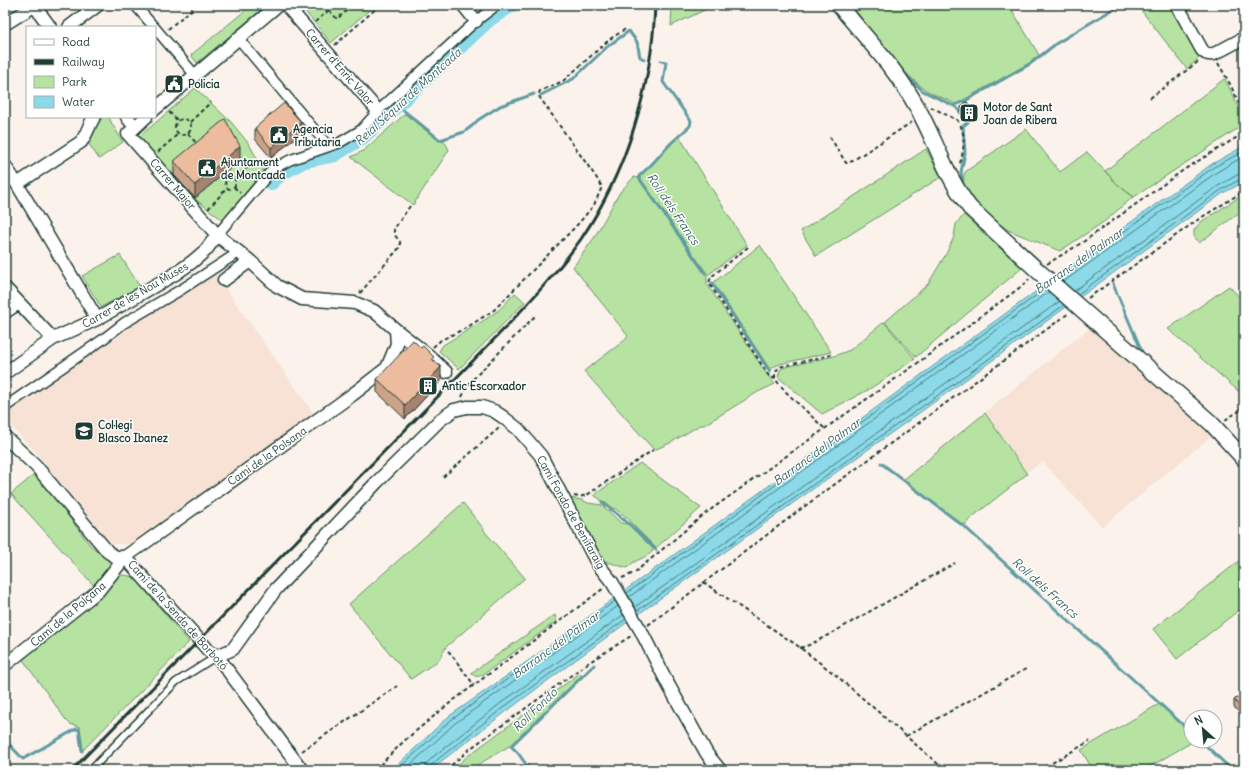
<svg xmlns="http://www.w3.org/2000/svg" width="1249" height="775" viewBox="0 0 1249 775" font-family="Delius,sans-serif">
	<rect width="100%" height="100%" fill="#fbf2ec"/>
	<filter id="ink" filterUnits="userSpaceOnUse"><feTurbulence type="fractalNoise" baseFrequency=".025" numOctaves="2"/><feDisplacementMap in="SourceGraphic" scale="8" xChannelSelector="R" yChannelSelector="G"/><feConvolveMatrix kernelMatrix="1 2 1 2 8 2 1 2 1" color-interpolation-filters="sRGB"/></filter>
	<g filter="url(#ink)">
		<path fill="#f7e2d5" d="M214,272l100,142 -182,130h-20l-80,-96 -27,-28v-9l121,-80 -3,-6z
			M1091,327l123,107 -112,93 -59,-65 -16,10 -42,-60z"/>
		<path fill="#b6e3a1" stroke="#6a906a" d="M252,5h15l-70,58 -6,-8z
			M300,5h75l-44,38z
			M672,5h43l-44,21z
			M851,5h158l30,50 -10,8 -73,41c-9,-5 -21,-8 -30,-14 -27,-19 -54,-59 -75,-85z
			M1137,5h33l30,52 -13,12z
			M1224,79h1l19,40 -1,6 -109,72 -17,-13 -12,-13z
			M195,88l36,34 18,22 15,27 -40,50 -29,-22 -4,1 -54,-61z
			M405,114l34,27 5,-1 5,10 -36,55 -62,-48 12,-6z
			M98,117h11l2,5 12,20 -24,17 -12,-18z
			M1026,129l34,43 27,-20 30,32 16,13 -28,24 -45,30 -52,-21c-12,-8 -36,-27 -42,-40 -3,-6 -3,-12 -1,-18z
			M679,136l68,109 -39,30 -68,-97v-2l12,-11z
			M926,149l15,28 -125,79 -15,-25z
			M634,177l5,1 68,98v8l61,92 7,8 -17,8 -54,33h-4l-30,18 -16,7 -70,-79 41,-31 3,-4 -55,-69 21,-29 26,-46z
			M1244,194v15l-45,34 -5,-7v-6l7,-8z
			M964,215l58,53 -53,44 -53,45 -31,-35 43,-38 18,-30 8,-17 2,-13z
			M760,245l71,107 -51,12 -7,3 -2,4 -58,-88z
			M120,255l20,32 -39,20 -19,-31z
			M1229,286l15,16v94l-76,-67z
			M515,293l10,9 -66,67 -20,-18 4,-6 43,-26 14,-10z
			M884,322l31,37 -47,31 -46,24 -44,-37 2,-7 5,-3 49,-11 16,-6z
			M985,413l42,61 -56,44 -6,7 -1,-1 -2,1 -59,-45z
			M640,463l61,45 -45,40 -26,-26v-2l-16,-12v1l-20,-14z
			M36,473l54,72 18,15 2,5 1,6 -14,18 -86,-95z
			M569,498l13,2 6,3 14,2 19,18 7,1 25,25v2c-8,8 -18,8 -26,17l-26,-8z
			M463,503l20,25 2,4 40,46 -79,69 -7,13 -28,19 -62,-75z
			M1244,557v49l-67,53 -24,-30z
			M124,575l10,2 55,65 -106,108 -3,-23 -10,-3 -4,-4 -45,-63 95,-81z
			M555,615l2,6 -73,53c-6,3 -8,4 -13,-1z
			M580,673l2,2 -71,70 -42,25h-17l17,-15z
			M1159,704l32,29v8h3l-50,29h-51l-12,-20z"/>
		<path fill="#8bd9e9" stroke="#609ba1" d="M1244,146v36l-21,11c-142,104 -284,206 -427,308 -120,86 -240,171 -357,262l-7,7h-40l56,-53 80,-56 617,-449 67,-48z"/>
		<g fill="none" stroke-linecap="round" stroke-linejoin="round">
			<path stroke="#4a7b7c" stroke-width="1" d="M1059,278l155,-111 30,-16
				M1063,282l154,-110 27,-16
				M1074,291l144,-105 21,-12 5,-1
				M1078,294l143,-104 20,-11 3,-1
				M627,593l418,-304
				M629,597l420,-305
				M635,607l425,-306
				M637,611l427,-306
				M397,770l54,-50 164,-119
				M405,770l49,-46 164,-118
				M425,770l1,-6 8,-8 67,-53 122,-88
				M430,770l1,-4 6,-6 67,-53 122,-88"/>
			<path stroke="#609ba1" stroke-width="3" d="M661,61l5,1 -3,20 28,39 -1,5 -19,17 -20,22 -12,11v2l66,95
				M904,73l19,18 33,16 12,15 -5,4 2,27 -4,19 2,13
				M541,95l32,-16 35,-33 21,-15 8,11 3,15 4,2
				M955,105l10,-4
				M968,105l-3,-4 65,-37 27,-21 63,-38
				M398,106l42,34 24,-8 8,-6 6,-6 22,-14 34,-12
				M1011,236l29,26
				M712,283l58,89
				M1113,284l30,70
				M881,463l85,65 225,204
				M602,502l27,22 27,26
				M5,740l18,19 53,-30h3l3,22
				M1201,741l31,29
				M530,770l-12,-17 -7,-7 83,-81"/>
			<path stroke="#8bd9e9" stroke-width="10" d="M271,186l11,-10 23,-13 30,-6 28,-17 128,-119 25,-16"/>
			<defs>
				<path id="service" d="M91,770l85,-88 41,-26"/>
				<path id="pedestrian" d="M135,5l19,22
					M155,28l40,47
					M238,38l90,108
					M217,235l56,-66 17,-9 49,-17 22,-13 17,-19 98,-90 21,-16
					M5,314l15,-10
					M5,407l97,-67 22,-17 58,-34 57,-37"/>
				<path id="minor" d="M34,5l16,22
					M286,5l92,106
					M463,5l13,16
					M1177,5l25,45c3,4 6,5 12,4l30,-16
					M5,24l29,-18
					M69,27l29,-22
					M155,109l123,-104
					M127,117l8,10
					M5,166l12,18 80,135
					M17,184l64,-42c6,-8 8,-17 13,-25
					M224,280l26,-19
					M5,288l48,51
					M396,330l32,25 18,17
					M5,373l48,-34 44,-20 78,-45 17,-12 14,-12 11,-15
					M5,437l31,29 72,86 8,5h9
					M125,557l84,94 8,5 85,114
					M217,656l16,-7 43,-60 101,-107 63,-62 14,-10 13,-3h15l12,4 9,6 15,12 23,27 56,107 15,19 29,49 28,55 38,68 13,16
					M5,665l93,-74 27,-34 227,-162 35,-27 10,-24 -1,-14 -22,-19 -19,-8 -53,-4 -25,-13 -27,-25 -33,-26 -89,-101 18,-17"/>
				<path id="tertiary" d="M839,5c27,33 58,65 78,102 19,34 29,70 53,101l67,62 174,153 33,36"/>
			</defs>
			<use href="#service" stroke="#1f3d34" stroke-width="9"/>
			<use href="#pedestrian" stroke="#1f3d34" stroke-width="12"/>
			<use href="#minor" stroke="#1f3d34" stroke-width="15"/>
			<use href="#tertiary" stroke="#1f3d34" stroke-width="18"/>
			<path stroke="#1f3d34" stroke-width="2" stroke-dasharray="4 3" stroke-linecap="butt" d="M325,5l12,14 16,-14
				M315,22l14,-12
				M168,29l29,-24
				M335,45l45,-40
				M1218,63l12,21 14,30
				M1150,98l49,-37
				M931,107l26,13c10,12 7,32 2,46
				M169,112l9,9
				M175 127a8 8 0 1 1 16 0a8 8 0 1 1-16 0Z
				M190,122l21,-20
				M188,134l10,11
				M830,137l16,26h3l63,-41
				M158,152l20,-18
				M224,175l3,4
				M235,179l19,-18
				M234,187l6,6
				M208,209l19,-21 3,1 5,-3v-7l-2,-2 -7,3 -1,3 2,5
				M748,247l-37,30 -2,6 60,93 6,3
				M1047,264l36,-22 102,-73 59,-36
				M360,293l40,-46v-5l-6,-8v-5l16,-23
				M1088,298l111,-79 45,-28
				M433,347l8,-7 25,-12 28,-18 84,-86 16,-19 8,-18 -6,-10 -58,-82 2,-4 23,-10 47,-42 17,-11
				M462,397l6,-12 8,-9 59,-60
				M1225,420l19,-12
				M824,428l-38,-36 -11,-13v-6l4,-6 52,-12
				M443,477l56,-49
				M574,496l5,1 8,-2 66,-45
				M622,578l12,-5 72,-60 213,-151 107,-79 3,-4
				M703,582l95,64 39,30 108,94
				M648,625l153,-116 268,-196
				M800,648l9,-3 23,-12 123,-70
				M448,651l3,3 23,31
				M906,736l120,-67
				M302,751l95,-65
				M375,770l29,-29 42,-35 158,-118
				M446,770l25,-22 117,-85 43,-27
				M1040,770l50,-29"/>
			<use href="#service" stroke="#fff" stroke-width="6"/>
			<use href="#pedestrian" stroke="#fff" stroke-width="9"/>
			<use href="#minor" stroke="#fff" stroke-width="12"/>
			<use href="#tertiary" stroke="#fff" stroke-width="15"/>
			<path stroke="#1f3d34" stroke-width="3" d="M72,770l435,-444c26,-28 52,-56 74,-87 46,-68 71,-152 74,-234"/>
		</g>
		<path fill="#cca288" stroke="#1f3d34" d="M961,107l15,9 -7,5 -8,-10z
			M255,128l46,5 -30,25 -16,-19z
			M240,160l-45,38 -21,-23v-14z
			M434,360l7,21 -36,38 -28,-27v-13z
			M1244,693v25l-10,-11v-7z"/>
		<path fill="#a6846f" stroke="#1f3d34" d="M976,113v3l-7,5v-3z
			M301,122v11l-30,25v-10z
			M240,146v14l-45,38v-13z
			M441,367v14l-36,38v-14z"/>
		<path fill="#edbc9e" stroke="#1f3d34" d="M967,102l9,11 -7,5 -8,-11z
			M284,103l17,19 -30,26 -16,-20z
			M225,119l15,27 -45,39 -21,-24z
			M413,340l8,8 2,-2 11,11 -2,2 9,8 -36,38 -28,-26z
			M1244,693v18l-10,-11z"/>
	</g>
	<defs>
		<symbol id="civic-square" viewBox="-11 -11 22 22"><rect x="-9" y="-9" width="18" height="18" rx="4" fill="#1f3d34" stroke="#fff"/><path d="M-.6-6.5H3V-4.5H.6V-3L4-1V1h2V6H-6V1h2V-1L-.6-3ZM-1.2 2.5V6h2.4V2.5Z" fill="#fff"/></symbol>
		<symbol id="building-square" viewBox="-11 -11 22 22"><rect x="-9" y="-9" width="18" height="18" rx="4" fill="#1f3d34" stroke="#fff"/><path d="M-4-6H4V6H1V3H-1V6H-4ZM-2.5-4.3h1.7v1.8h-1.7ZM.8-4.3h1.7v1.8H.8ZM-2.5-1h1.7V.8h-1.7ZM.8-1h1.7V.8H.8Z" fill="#fff"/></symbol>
		<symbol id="school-square" viewBox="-11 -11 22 22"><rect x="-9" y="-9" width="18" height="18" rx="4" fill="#1f3d34" stroke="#fff"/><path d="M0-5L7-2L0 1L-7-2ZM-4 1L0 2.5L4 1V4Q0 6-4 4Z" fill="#fff"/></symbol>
	</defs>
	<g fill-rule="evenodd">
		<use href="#civic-square" x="163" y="73" width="22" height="22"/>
		<use href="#building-square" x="958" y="102" width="22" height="22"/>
		<use href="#civic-square" x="268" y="124" width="22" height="22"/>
		<use href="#civic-square" x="196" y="157" width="22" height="22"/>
		<use href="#building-square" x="417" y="375" width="22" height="22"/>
		<use href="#school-square" x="73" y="420" width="22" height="22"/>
	</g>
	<g text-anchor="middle" stroke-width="3" stroke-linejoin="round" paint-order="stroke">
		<g font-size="11" fill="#1f3d34" stroke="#fff">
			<text transform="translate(340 67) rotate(49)" y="4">Carrer d'Enric Valor</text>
			<text transform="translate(173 184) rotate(49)" y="4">Carrer Major</text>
			<text transform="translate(135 295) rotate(-30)" y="4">Carrer de les Nou Muses</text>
			<text transform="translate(267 456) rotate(-35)" y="4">Camí de la Polsana</text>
			<text transform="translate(571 512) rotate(61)" y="4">Camí Fondo de Benifaraig</text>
			<text transform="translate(68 614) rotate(-40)" y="4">Camí de la Polçana</text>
			<text transform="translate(178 615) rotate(48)" y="4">Camí de la Senda de Borbotó</text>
		</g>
		<g font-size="11" font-weight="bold" fill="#1f3d34" stroke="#fff" text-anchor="start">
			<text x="188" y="88">Policia</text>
			<text x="983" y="111">Motor de Sant<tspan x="983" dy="13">Joan de Ribera</tspan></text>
			<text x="293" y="133">Agencia<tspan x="293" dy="13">Tributaria</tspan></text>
			<text x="221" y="166">Ajuntament<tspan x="221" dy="13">de Montcada</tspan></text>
			<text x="442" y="390">Antic Escorxador</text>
			<text x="98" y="429">Col·legi<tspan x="98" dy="13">Blasco Ibanez</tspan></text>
		</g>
		<g font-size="12" font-style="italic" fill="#3a6461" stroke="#fff">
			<text transform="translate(408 97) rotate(-42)" y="4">Reial Séquia de Montcada</text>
			<text transform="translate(673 209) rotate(56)" y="4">Roll dels Francs</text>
			<text transform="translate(1079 261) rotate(-35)" y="4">Barranc del Palmar</text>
			<text transform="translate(817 452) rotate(-36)" y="4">Barranc del Palmar</text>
			<text transform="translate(1045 588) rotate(42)" y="4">Roll dels Francs</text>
			<text transform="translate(556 645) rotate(-36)" y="4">Barranc del Palmar</text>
			<text transform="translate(535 710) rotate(-44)" y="4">Roll Fondo</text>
		</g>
	</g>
	<rect width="1249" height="775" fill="none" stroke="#fff" stroke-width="20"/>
	<rect x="10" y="10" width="1229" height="755" fill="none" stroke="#1f3d34" stroke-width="1.5" filter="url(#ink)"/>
	<rect x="26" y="26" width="130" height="92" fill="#ffffff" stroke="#a5b1ae"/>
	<rect x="34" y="39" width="20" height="6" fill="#ffffff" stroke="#a5b1ae"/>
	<text x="62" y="46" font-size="12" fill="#1f3d34">Road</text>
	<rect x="34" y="59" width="20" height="6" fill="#1f3d34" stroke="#a5b1ae"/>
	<text x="62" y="66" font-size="12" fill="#1f3d34">Railway</text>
	<rect x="34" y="76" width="20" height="12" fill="#b6e3a1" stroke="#a5b1ae"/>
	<text x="62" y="86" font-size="12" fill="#1f3d34">Park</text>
	<rect x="34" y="96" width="20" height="12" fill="#8bd9e9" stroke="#a5b1ae"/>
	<text x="62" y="106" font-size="12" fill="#1f3d34">Water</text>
	<g transform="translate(1203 729) rotate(333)"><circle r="19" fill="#ffffff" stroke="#a5b1ae"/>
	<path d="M0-3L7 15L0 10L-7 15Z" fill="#1f3d34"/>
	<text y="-6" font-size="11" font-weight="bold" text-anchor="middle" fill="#1f3d34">N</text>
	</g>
</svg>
